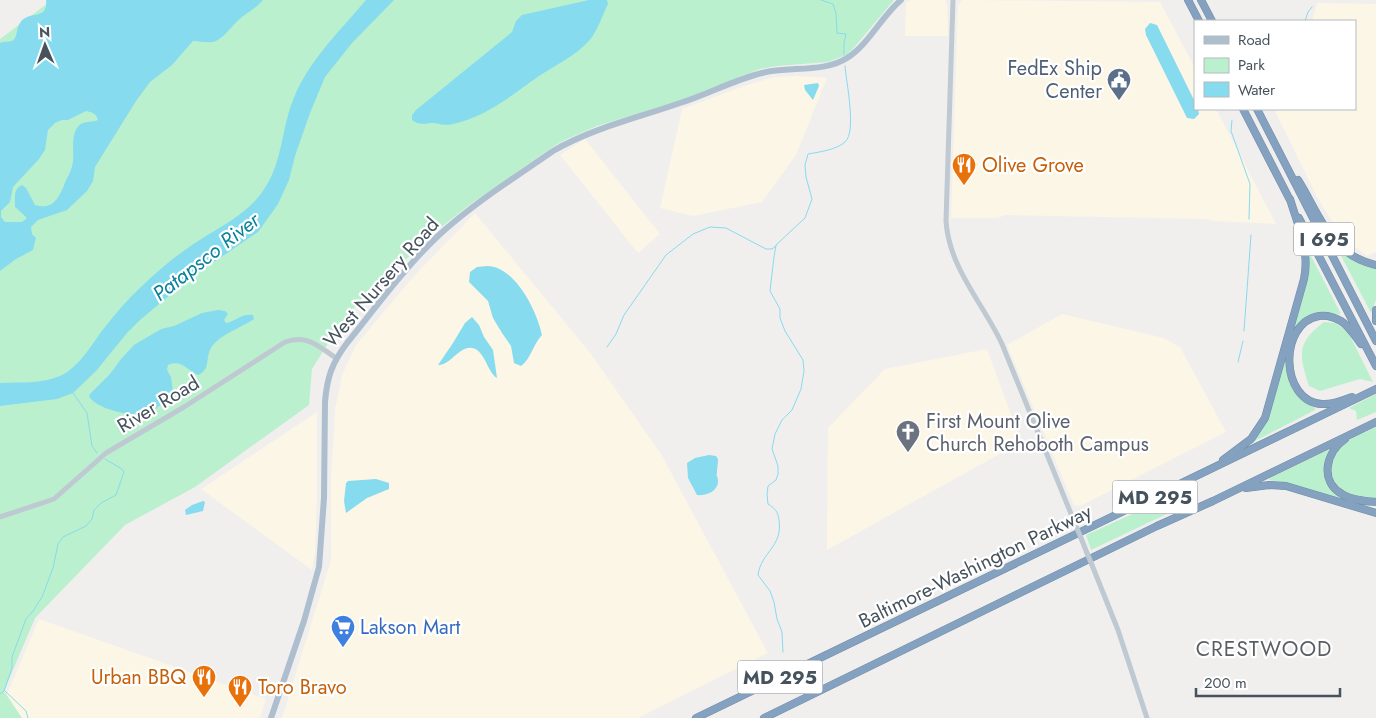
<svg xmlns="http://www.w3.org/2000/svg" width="1376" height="718" viewBox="0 0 1376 718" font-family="Jost,sans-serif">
	<rect width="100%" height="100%" fill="#f1eeee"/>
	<path fill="#fcf6e6" d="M912,0h33l2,4 1,32h-43l1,-34z
		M962,0l198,2 35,66v41h21l60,115 -61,-3 -10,-2 -199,-4 -9,3h-46l7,-212z
		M1317,3l59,1v248l-9,4 -25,-19 -25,-40 -43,-88h81v-88h-43z
		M797,76l30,2 -31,77 -34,47 -69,14 -33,-8 22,-99 62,-23 30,-9z
		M585,139l75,95 -22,19 -78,-98z
		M475,213l116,141 70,100 107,199 -130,65h-356l49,-158v-80l4,-70 7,-35 14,-30 58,-69z
		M1062,314l102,24 16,9 46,85 -146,74 -6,-1 -67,-160z
		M987,349l34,93 -194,108 1,-122 57,-59z
		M317,412v85l-2,56 -3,17 -111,-81z
		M39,619l227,80 -6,19h-249l-7,-17z"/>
	<path fill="#bbf0ce" d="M52,0h842l-42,50 -6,5 -18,7 -51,4 -17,3 -79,31 -84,26 -32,14 -14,8 -83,58 -33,26 -16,17 -44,34 -38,46 -25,40 -3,36 -114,82 -70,38 -90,93 -31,73 18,27h-22v-679z
		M1337,248l19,13 20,6v33l-5,13z
		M1311,256l30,58c-5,1 -11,-1 -17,-2 -16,-1 -25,9 -33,22l17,-63 1,-14z
		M1324,322l12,1 12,9 25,50 -13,-3 -40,12 -11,-5c-10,-31 -13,-43 15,-64z
		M1289,341c-1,20 -5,44 13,59 3,3 9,5 13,8v2l-64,33h-2l13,-15z
		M1376,394v18l-19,8 -1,-9 -7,-3z
		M1376,427v72c-20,-1 -46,-5 -46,-30 0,-8 3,-16 8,-21 10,-10 26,-15 38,-21z
		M1332,448l-7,21 22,31 -1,2 -65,-20 -12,-2 1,-2z
		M1170,497l7,5 -2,8 -84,40 -5,-15z"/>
	<path fill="#86dbee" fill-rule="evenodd" d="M46,0h217c-6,7 -13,11 -21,17 -9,7 -16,19 -26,24 -9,3 -14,0 -23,0l-21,24 -22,17 -14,19 -41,66 -2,14 -6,10 -20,19 -29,10 -7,7 1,7 4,4 -3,12 -17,9 -16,12v-228c4,-2 9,-1 12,-2 6,-3 4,-13 8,-18 9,-14 28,-1 26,-23zM86,111c6,1 11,3 12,9 -8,3 -16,0 -21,8 -6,9 -3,24 -4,34 -1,6 -4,13 -7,18 -6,16 -12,31 -31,25l-9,-17 -4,-3c-9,4 -7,13 -7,22l11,10v2l-4,3h-17l-4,-5v-6l9,-9 3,-15 26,-28 6,-9 3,-20 7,-7 7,-3h6z
		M366,0h28l-42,43 -27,34 -15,36 -15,43 -6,24 -11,24 -20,28 -69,47 -49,41 -13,13 -31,38 -23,22 -16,6 -57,7v-23c19,-1 42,1 60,-7 20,-9 32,-33 45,-49 11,-14 23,-28 36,-40 19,-19 42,-37 65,-51 23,-14 46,-26 60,-50 16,-24 16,-59 27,-86 15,-39 47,-69 73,-100z
		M589,0h18l1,4c-6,12 -10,26 -19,37 -14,15 -33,24 -50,35 -27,19 -53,41 -86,48 -6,2 -13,0 -19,-1 -9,0 -15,3 -22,-3v-5l4,-5 96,-78 4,-11 6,-6z
		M1150,23l7,2 38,77v7h3l1,5 -5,5 -7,-1 -41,-83 -1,-6z
		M818,83l1,3 -6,14 -8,-10 -1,-5z
		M487,266c28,0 50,45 55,69 -9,9 -11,24 -21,31l-7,-3 -3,-17 -9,-13 -9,-15 -5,-17 -19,-19 1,-10 7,-5z
		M218,310l7,1 3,3 -4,6 2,3c10,-2 16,-10 27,-8l1,4c-13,9 -34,15 -43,29 -6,10 0,22 -13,27 -10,-4 -17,-16 -30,-10l-1,5 4,7 2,15c-5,8 -20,21 -31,22 -14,2 -43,-5 -52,-16l-1,-3 21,-21 11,-15 13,-14 27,-16 13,-3 28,-13z
		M472,317l7,8 5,12 9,13 4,28c-10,-6 -12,-28 -25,-30 -13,-2 -22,18 -34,17l15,-22 12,-20z
		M709,455l7,1 2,3c0,5 -1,8 -1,13 -1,7 0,1 1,8 1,11 -12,16 -21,15l-9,-17 -1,-15 8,-5z
		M376,479l13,4v6l-22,9 -21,15 -2,-12 2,-18 2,-2z
		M203,501l2,1 -2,9 -17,4 -1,-5 7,-5z"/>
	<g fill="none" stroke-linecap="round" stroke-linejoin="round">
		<path stroke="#86dbee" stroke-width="1" d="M821,0l12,4 3,9 1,20 9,1 -2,9v12
			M1305,21l3,-9 4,-5
			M1232,120l-1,11 19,53 -1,35
			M1244,331l7,-96
			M607,347l9,-13 8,-19 42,-60 27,-21 17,-7 16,1 40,21h6l4,-3
			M1238,362l5,-21
			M73,393l14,20 5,33 5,7
			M783,652l-1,-20 -5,-13 -3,-17 -4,-11 -12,-16c3,-23 25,-28 21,-55 -1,-8 -4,-12 -11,-16l-1,-10 1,-8 8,-6 2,-6v-8l-6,-17 3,-15 7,-14 10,-10 9,-21 3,-18 -1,-11 -18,-29 -5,-13v-9l-10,-18 4,-34 2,-12 29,-27 7,-19 -6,-22 -1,-12 3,-11c11,-2 28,-4 37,-12 12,-10 1,-61 0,-76
			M5,691l21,20 2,7
			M0,694l4,-3 8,-23v-11l14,-38 7,-8 9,-14 11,-29 5,-24 5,-7 23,-11 6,-7 2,-9 7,-7 15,-8 8,-23 -2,-3 -17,-10"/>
		<defs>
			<path id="highway" d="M1188,0l11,21
				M1201,0l11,21
				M1243,109l48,93
				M1257,109l119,232
				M1298,180c22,35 32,75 78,85
				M1299,218l77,148
				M1376,310v11
				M1352,397c-9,3 -19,8 -30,7 -42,-2 -44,-81 -3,-88 7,-1 15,1 22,5 8,5 14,15 20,23
				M1345,439c-19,13 -26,42 -3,55 9,6 23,7 34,8
				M1223,460l28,-21 14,-21 39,-139c6,-28 -6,-53 -14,-80
				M1246,488l23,-3 17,1 90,27
				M696,718l680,-329
				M764,718l393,-192 56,-25 163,-79"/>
		</defs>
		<use href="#highway" stroke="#6f8daa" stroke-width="8"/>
		<path stroke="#bec9d1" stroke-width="5" d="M953,0l-7,221c3,47 37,82 56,123l74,182
			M0,517l54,-18 52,-46 78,-46 101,-65c22,-8 33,4 51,16
			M1081,538l6,15
			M1092,565l26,65 29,88"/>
		<path stroke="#adbece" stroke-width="6" d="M271,718l33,-97 15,-54 5,-69 1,-96c2,-25 7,-39 22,-59 29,-36 58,-76 92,-108 35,-32 75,-57 114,-84 40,-23 84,-33 127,-48 28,-9 54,-23 82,-30 27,-7 62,0 85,-15 22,-14 34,-41 54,-58"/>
		<use href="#highway" stroke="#84a2bf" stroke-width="7"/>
		<path stroke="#bec9d1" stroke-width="5" d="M1076,526l5,12
			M1087,553l5,12"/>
	</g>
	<defs>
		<symbol id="civic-pin" viewBox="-11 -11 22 30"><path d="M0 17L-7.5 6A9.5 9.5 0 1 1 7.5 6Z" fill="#5c6f8a" stroke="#fff"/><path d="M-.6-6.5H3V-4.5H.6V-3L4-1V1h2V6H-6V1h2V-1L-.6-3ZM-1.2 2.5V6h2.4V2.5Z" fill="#fff"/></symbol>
		<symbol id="restaurant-pin" viewBox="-11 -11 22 30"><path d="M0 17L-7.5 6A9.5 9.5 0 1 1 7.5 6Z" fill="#e8710a" stroke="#fff"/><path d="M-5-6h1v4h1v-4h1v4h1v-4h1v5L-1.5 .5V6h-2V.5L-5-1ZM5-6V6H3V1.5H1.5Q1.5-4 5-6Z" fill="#fff"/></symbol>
		<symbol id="church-pin" viewBox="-11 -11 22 30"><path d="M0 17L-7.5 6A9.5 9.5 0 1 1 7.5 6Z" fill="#6b7280" stroke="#fff"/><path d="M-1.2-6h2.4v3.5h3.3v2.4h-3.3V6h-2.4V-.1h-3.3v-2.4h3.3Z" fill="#fff"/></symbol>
		<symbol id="supermarket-pin" viewBox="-11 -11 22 30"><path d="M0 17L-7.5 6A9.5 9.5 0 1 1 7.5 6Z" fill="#3f7fe0" stroke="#fff"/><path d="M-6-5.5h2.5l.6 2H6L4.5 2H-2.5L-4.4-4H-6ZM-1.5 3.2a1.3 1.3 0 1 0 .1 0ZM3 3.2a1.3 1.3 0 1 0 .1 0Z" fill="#fff"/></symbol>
	</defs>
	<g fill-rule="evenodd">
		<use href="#civic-pin" x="1105" y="66" width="28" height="38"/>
		<use href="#restaurant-pin" x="950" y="151" width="28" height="38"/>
		<use href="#church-pin" x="894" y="418" width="28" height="38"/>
		<use href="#supermarket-pin" x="329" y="613" width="28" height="38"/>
		<use href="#restaurant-pin" x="190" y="663" width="28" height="38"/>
		<use href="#restaurant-pin" x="226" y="673" width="28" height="38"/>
	</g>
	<g text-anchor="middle" stroke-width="4.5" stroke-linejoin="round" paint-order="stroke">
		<g fill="#fff" stroke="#7e868d" stroke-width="1">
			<rect x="1294" y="222.5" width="60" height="33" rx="4"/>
			<rect x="1112.5" y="480.5" width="85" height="33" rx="4"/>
			<rect x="737.5" y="660.5" width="85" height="33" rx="4"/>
		</g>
		<g font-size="19" font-weight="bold" fill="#46525c">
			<text x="1324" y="246">I 695</text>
			<text x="1155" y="504">MD 295</text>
			<text x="780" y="684">MD 295</text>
		</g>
		<g font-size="20" fill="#4e5e75" stroke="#fff" text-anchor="end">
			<text x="1102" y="75">FedEx Ship<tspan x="1102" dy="23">Center</tspan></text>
		</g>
		<g font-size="20" fill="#c56008" stroke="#fff" text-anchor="start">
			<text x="982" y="172">Olive Grove</text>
			<text x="186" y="684" text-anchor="end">Urban BBQ</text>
			<text x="258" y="694">Toro Bravo</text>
		</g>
		<g font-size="20" fill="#46525c" stroke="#fff">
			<text transform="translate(381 282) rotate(-49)" y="7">West Nursery Road</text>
			<text transform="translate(158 404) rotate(-31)" y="7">River Road</text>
			<text transform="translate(975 566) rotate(-26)" y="7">Baltimore-Washington Parkway</text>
		</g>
		<g font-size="20" fill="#5b616d" stroke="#fff" text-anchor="start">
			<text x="926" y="428">First Mount Olive<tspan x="926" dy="23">Church Rehoboth Campus</tspan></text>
		</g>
		<g font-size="20" fill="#366cbe" stroke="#fff" text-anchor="start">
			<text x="360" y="634">Lakson Mart</text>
		</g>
		<g font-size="21" font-style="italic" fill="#09819d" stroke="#fff">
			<text transform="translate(206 257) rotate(-38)" y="7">Patapsco River</text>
		</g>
		<g font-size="21" letter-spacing="1" fill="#5a5f63" stroke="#fff">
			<text x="1264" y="656">CRESTWOOD</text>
		</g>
	</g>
	<rect x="1194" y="20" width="162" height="90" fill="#ffffff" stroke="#b5babe"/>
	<rect x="1204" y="36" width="25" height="8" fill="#adbece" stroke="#b5babe"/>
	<text x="1238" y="45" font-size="15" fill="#46525c">Road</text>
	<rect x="1204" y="58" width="25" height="15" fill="#bbf0ce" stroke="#b5babe"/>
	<text x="1238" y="70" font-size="15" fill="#46525c">Park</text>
	<rect x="1204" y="82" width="25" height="15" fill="#86dbee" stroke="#b5babe"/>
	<text x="1238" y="95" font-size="15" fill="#46525c">Water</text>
	<g transform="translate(45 45) rotate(358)" stroke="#ffffff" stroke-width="4" paint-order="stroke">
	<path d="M0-4L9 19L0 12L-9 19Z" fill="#46525c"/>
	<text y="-8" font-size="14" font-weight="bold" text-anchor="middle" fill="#46525c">N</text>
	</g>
	<path d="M1196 688v8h144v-8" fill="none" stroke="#46525c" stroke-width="2.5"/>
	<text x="1204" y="688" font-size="15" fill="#46525c" stroke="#ffffff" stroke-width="4" paint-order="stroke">200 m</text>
</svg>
